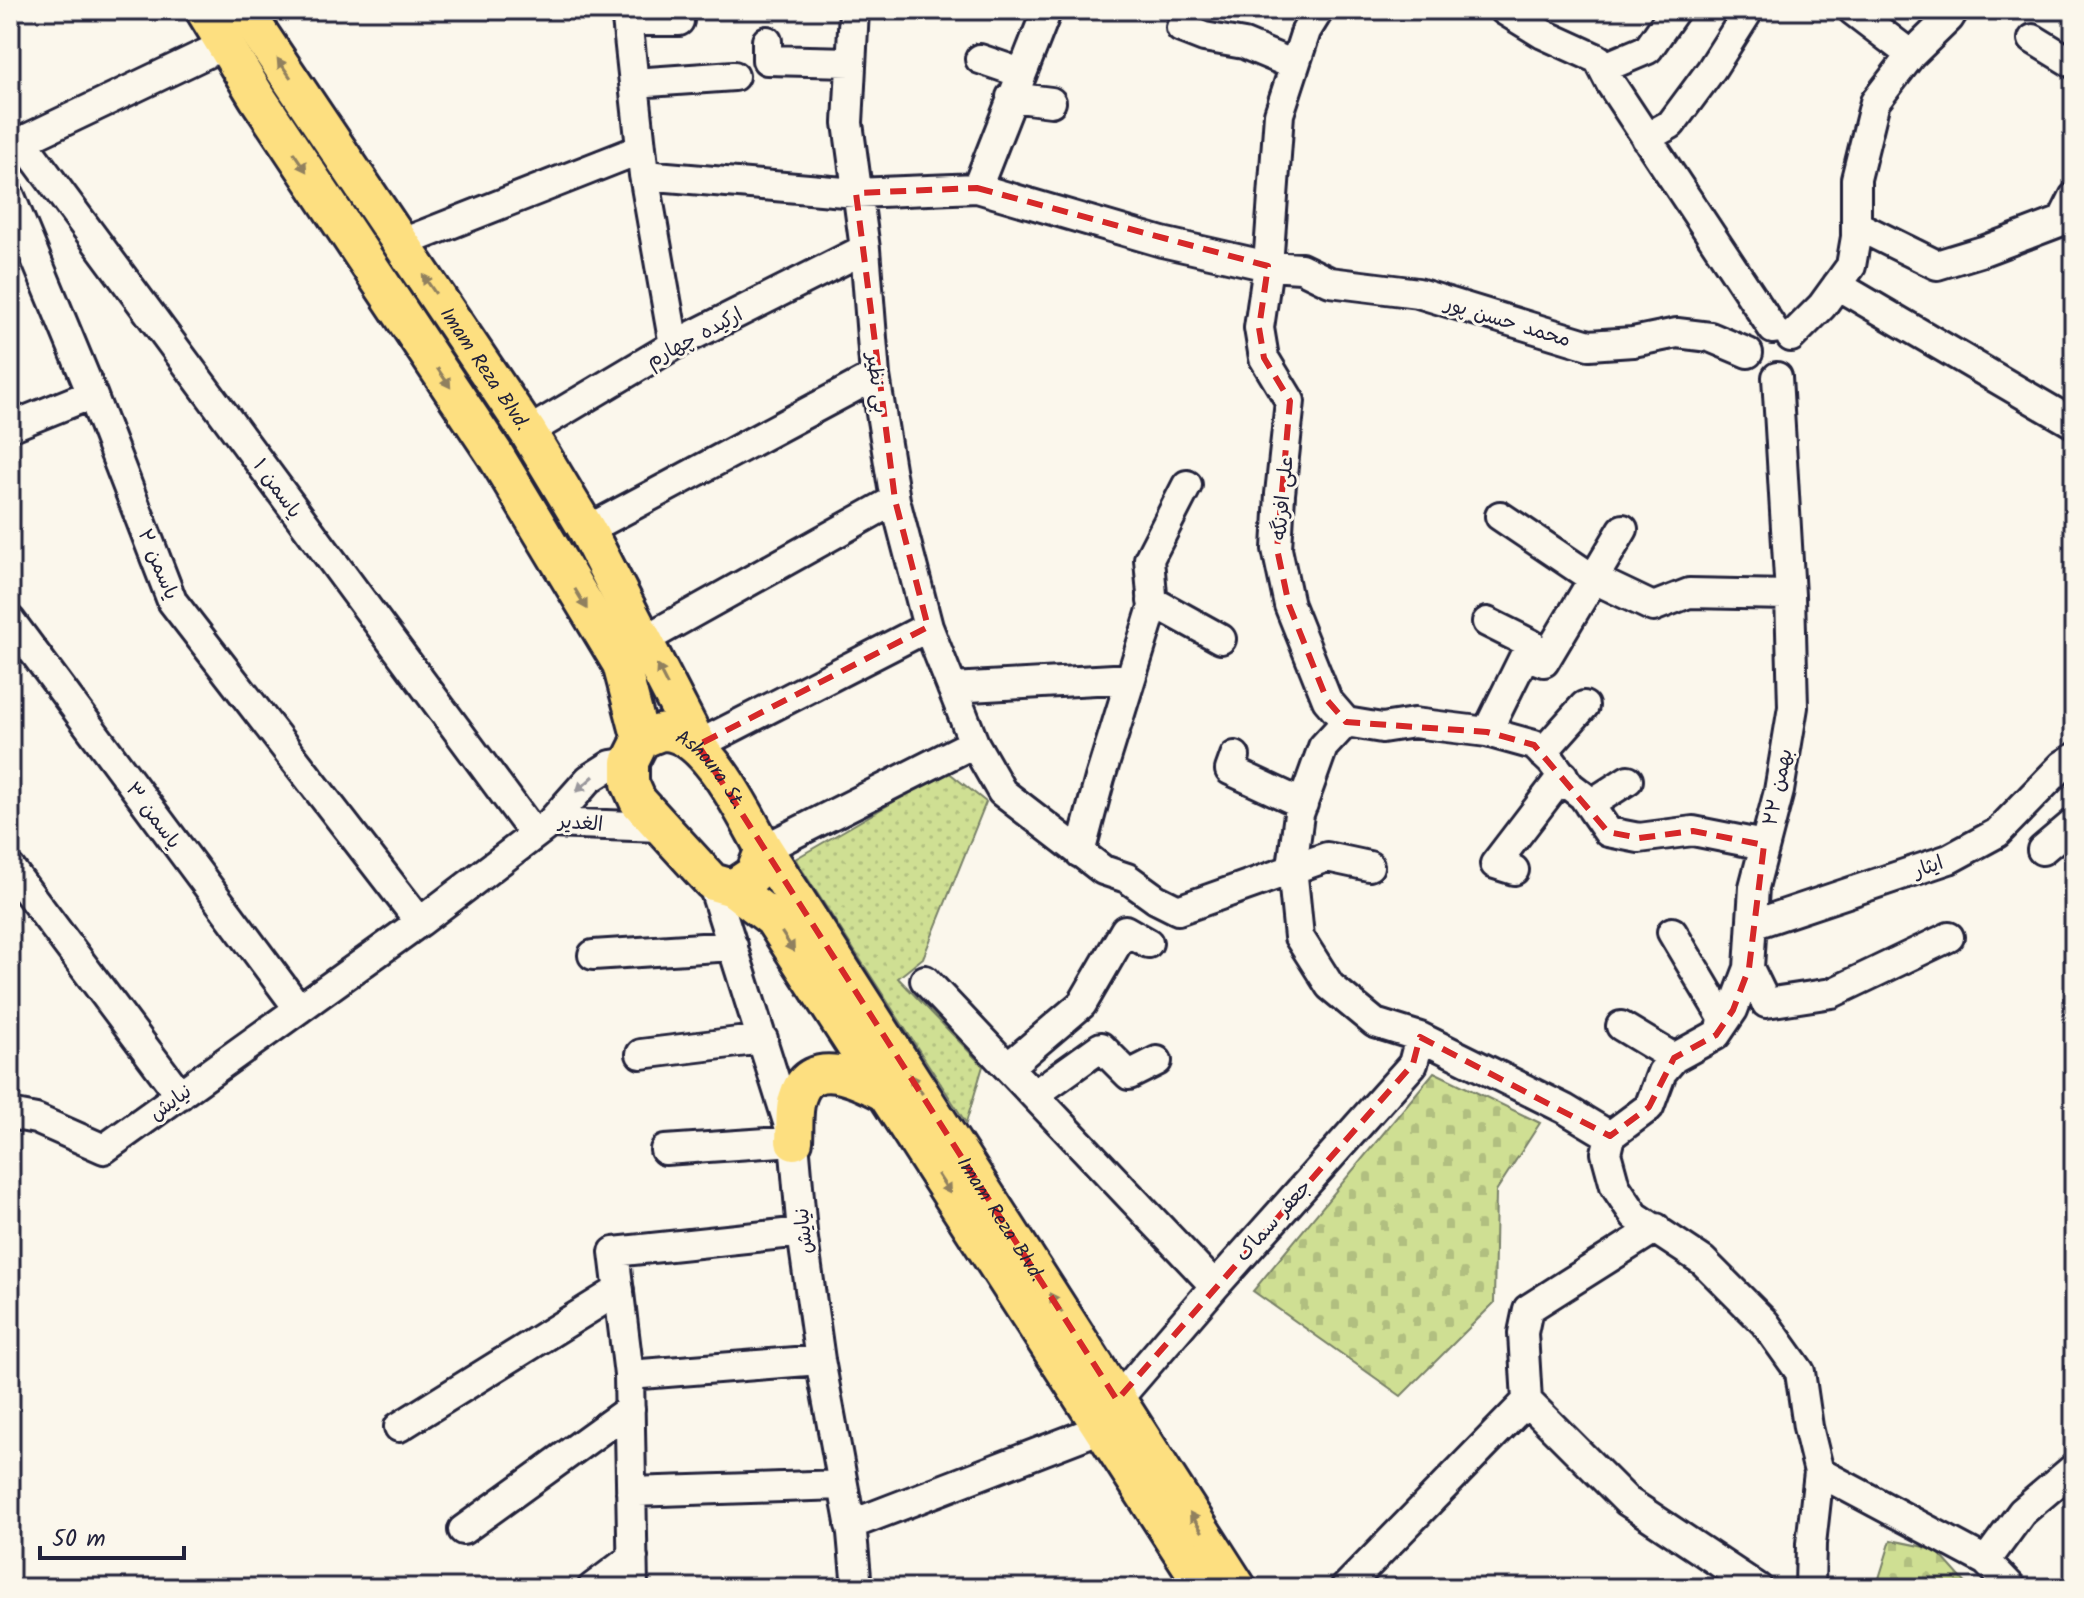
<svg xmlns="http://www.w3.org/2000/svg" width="2084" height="1598" viewBox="0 0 2084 1598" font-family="Kalam,'Playpen Sans Arabic',sans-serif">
	<defs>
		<pattern id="cemetery-stones" width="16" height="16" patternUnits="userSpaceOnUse" patternTransform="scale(2)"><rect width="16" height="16" fill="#cfdf93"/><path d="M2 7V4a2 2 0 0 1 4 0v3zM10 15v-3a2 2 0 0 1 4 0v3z" fill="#b1bf80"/></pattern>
		<pattern id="park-dots" width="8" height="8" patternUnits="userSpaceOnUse" patternTransform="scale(2)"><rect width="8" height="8" fill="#cfdf93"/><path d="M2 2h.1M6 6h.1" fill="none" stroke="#b1bf80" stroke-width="1.8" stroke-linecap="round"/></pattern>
	</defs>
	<rect width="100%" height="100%" fill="#fbf7ec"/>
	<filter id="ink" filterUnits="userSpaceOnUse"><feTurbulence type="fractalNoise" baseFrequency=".0125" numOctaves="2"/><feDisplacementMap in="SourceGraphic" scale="16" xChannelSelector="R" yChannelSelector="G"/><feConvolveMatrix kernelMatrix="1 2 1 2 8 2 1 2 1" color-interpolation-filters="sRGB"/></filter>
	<g filter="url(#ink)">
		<path fill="url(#cemetery-stones)" stroke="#788067" stroke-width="2" d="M1434,1072l106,51 -44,68 -2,112 -93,93 -148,-105z
			M1891,1540l44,9 35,39h-94z"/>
		<path fill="url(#park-dots)" stroke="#788067" stroke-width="2" d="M947,771l39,31 -63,156 -25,20 85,88 -17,57 -171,-264z"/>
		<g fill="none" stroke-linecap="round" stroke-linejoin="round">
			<defs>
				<path id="minor" d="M626,10l18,165 30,170
					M854,10l-6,113 17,126 10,127 20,124 33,127 46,116 28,49 101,78 24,8 29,21 22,11 149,-53 42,9
					M1319,10l-13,21 -27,83 -11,152 -9,62 5,30 26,43 -10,93 -3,55 12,56 38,95 19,22
					M1504,10l39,24 55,25 13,25 162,245
					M1852,10l59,45
					M627,21h52
					M1181,28l23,9 40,7 50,21
					M2033,39l41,25
					M767,41v19l84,2
					M980,59l41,14
					M1603,68l45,-19 27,-39
					M634,83l100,-7
					M1011,97l40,5
					M1646,138l25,-14 40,-54 38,-60
					M22,141l512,693
					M10,147l214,-102
					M644,175l212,18 121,-5 185,54 106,24 33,2 29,14 88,11 171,52 44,-3 44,-9 33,4 38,16
					M977,188l70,-178
					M10,196l82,198 80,207 248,321
					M1856,225l81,40 46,-14 79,-30 12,-24
					M402,243l239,-94
					M1837,285l236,138
					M1791,337l31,-31 29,-40 5,-29v-58l19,-77 36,-47 38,-37 5,-8
					M10,427l82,-33
					M528,432l146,-87 191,-96
					M1500,516l92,62 61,29 36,-14 101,2
					M587,530l288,-154
					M1152,601l69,38
					M10,620l289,389
					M1487,622l44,22 -6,11
					M644,640l251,-140
					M952,688l179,-10
					M1346,722l-23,25 -24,67 -7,53 7,70 31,49 45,37 45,14 145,72 45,27 -4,17 9,33 20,30 68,45 62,62 35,49 8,55 11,45 -8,72 -1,44
					M1346,722l36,6 32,-5 73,9 47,13 18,17 18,24 13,10 25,36 31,6 54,-7 71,14
					M1487,732l38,-77 19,7 79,-133
					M698,745l230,-118
					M1542,753l42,-47
					M1235,756l-5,14 73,34
					M1589,805l39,-25
					M550,823l111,4
					M764,849l210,-106
					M2042,850l32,-27
					M1080,853l20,-75 53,-171 -4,-48 38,-74
					M10,868l170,227
					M1514,870l-19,-6 68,-89
					M712,882l82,259 8,91 18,128 32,173 5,55
					M1752,925l197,-66 48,-26 66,-68 11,-7
					M1672,932l53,89
					M593,955l140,-9
					M1749,968l17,35 66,-10 117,-56
					M925,980l290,306
					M1621,1026l53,32
					M641,1054l122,-15
					M1008,1067l74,-63 43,-74 23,13
					M1034,1095l67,-48 28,28 28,-14
					M10,1114l26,5 68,30 316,-227 130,-99 39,-44 22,-14 19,-3
					M1610,1136l39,-29 13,-35 12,-14 42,-23 17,-25 16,-42 5,-81 25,-96 14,-84 -3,-112 -13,-218
					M665,1150l129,-9
					M629,1375l191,-15
					M1117,1400l98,-114 198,-222 7,-27
					M1527,1401l-4,-68 5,-24 128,-81
					M399,1427l220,-137
					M1819,1472l167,89 26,27
					M631,1492l211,-7
					M850,1525l252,-97
					M463,1530l167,-121
					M1986,1561l36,-49 52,-44
					M592,1588l41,-31
					M633,1588l-4,-213 -15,-123 188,-20
					M1345,1588l182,-187 100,100 131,87"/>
				<g id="major">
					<path d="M204,10l53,87 237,356 127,211 20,76"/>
					<path id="s1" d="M244,10l284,422 59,98 111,215"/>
					<path id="s2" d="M764,849l-10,25 -21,14 -21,-6 -74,-81 -8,-18v-21l11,-22c6,-2 17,-8 24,-8 43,2 80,84 99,117l474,739"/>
					<path d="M733,888l40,31 432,669"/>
					<path d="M794,1141c1,-14 -1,-32 4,-45 13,-41 61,-17 87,-3"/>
				</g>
			</defs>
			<use href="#minor" stroke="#22223b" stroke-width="34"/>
			<use href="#major" stroke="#22223b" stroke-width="42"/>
			<use href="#minor" stroke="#fbf7ec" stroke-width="28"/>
			<use href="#major" stroke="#fddf80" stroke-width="36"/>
		</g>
		<defs><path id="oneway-solid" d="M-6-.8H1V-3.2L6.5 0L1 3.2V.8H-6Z" transform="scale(2)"/></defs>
		<g fill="#90805e">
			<use href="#oneway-solid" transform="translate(284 68) rotate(-125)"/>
			<use href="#oneway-solid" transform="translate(300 162) rotate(56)"/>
			<use href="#oneway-solid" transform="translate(429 284) rotate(-124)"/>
			<use href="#oneway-solid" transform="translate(444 378) rotate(56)"/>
			<use href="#oneway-solid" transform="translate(581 599) rotate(59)"/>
			<use href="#oneway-solid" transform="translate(662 675) rotate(-117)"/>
			<use href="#oneway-solid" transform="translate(788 942) rotate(57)"/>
			<use href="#oneway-solid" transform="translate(916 1084) rotate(-123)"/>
			<use href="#oneway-solid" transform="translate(944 1184) rotate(57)"/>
			<use href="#oneway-solid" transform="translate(1056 1303) rotate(-123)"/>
			<use href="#oneway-solid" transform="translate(1196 1522) rotate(-123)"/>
		</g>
		<use fill="#99979c" href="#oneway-solid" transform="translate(585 784) rotate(138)"/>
	</g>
	<path fill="none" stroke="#d62828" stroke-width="6" stroke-dasharray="16 10" stroke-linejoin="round" d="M977,188l291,78 -9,62 5,30 26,43 -13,148 12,56 38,95 19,22 141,10 47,13 74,87 31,6 54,-7 71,14 -15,123 -16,42 -17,25 -42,23 -25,49 -39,29 -190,-99 -7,27 -296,336 -419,-655 230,-118 -33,-127 -39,-307z"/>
	<g text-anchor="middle" stroke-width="6" stroke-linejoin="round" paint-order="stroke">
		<g font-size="20" fill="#22223b" stroke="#fbf7ec">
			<text transform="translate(1508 321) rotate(17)" y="7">محمد حسن پور</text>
			<text transform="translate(694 337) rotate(-28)" y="7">ارکیده چهارم</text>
			<text dy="7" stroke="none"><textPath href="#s1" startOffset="432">Imam Reza Blvd.</textPath></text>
			<text transform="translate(878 383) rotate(83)" y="7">بی نظیر</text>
			<text transform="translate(278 488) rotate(54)" y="7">یاسمن ۱</text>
			<text transform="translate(1282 498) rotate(-85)" y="7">علی افرنگه</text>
			<text transform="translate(159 564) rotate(67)" y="7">یاسمن ۲</text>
			<text dy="7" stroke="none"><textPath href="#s2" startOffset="336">Ashoura St.</textPath></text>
			<text transform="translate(1777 787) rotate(-78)" y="7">۲۲ بهمن</text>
			<text transform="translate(154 815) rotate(53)" y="7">یاسمن ۳</text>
			<text transform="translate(581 822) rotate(5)" y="7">الغدیر</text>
			<text transform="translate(1928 866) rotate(-19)" y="7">ایثار</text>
			<text transform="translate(170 1102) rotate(-36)" y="7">نیایش</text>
			<text dy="7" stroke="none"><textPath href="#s2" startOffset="872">Imam Reza Blvd.</textPath></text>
			<text transform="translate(1273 1220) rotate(-48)" y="7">جعفر سماک</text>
			<text transform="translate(803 1231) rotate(-96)" y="7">نیایش</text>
		</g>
	</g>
	<rect width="2084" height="1598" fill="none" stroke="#fbf7ec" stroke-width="40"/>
	<rect x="20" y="20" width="2044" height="1558" fill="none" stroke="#22223b" stroke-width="3" filter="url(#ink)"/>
	<path d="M40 1546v12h144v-12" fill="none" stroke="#22223b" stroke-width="4"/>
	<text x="52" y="1546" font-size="24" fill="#22223b" stroke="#fbf7ec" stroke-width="6" paint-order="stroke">50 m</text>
</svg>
